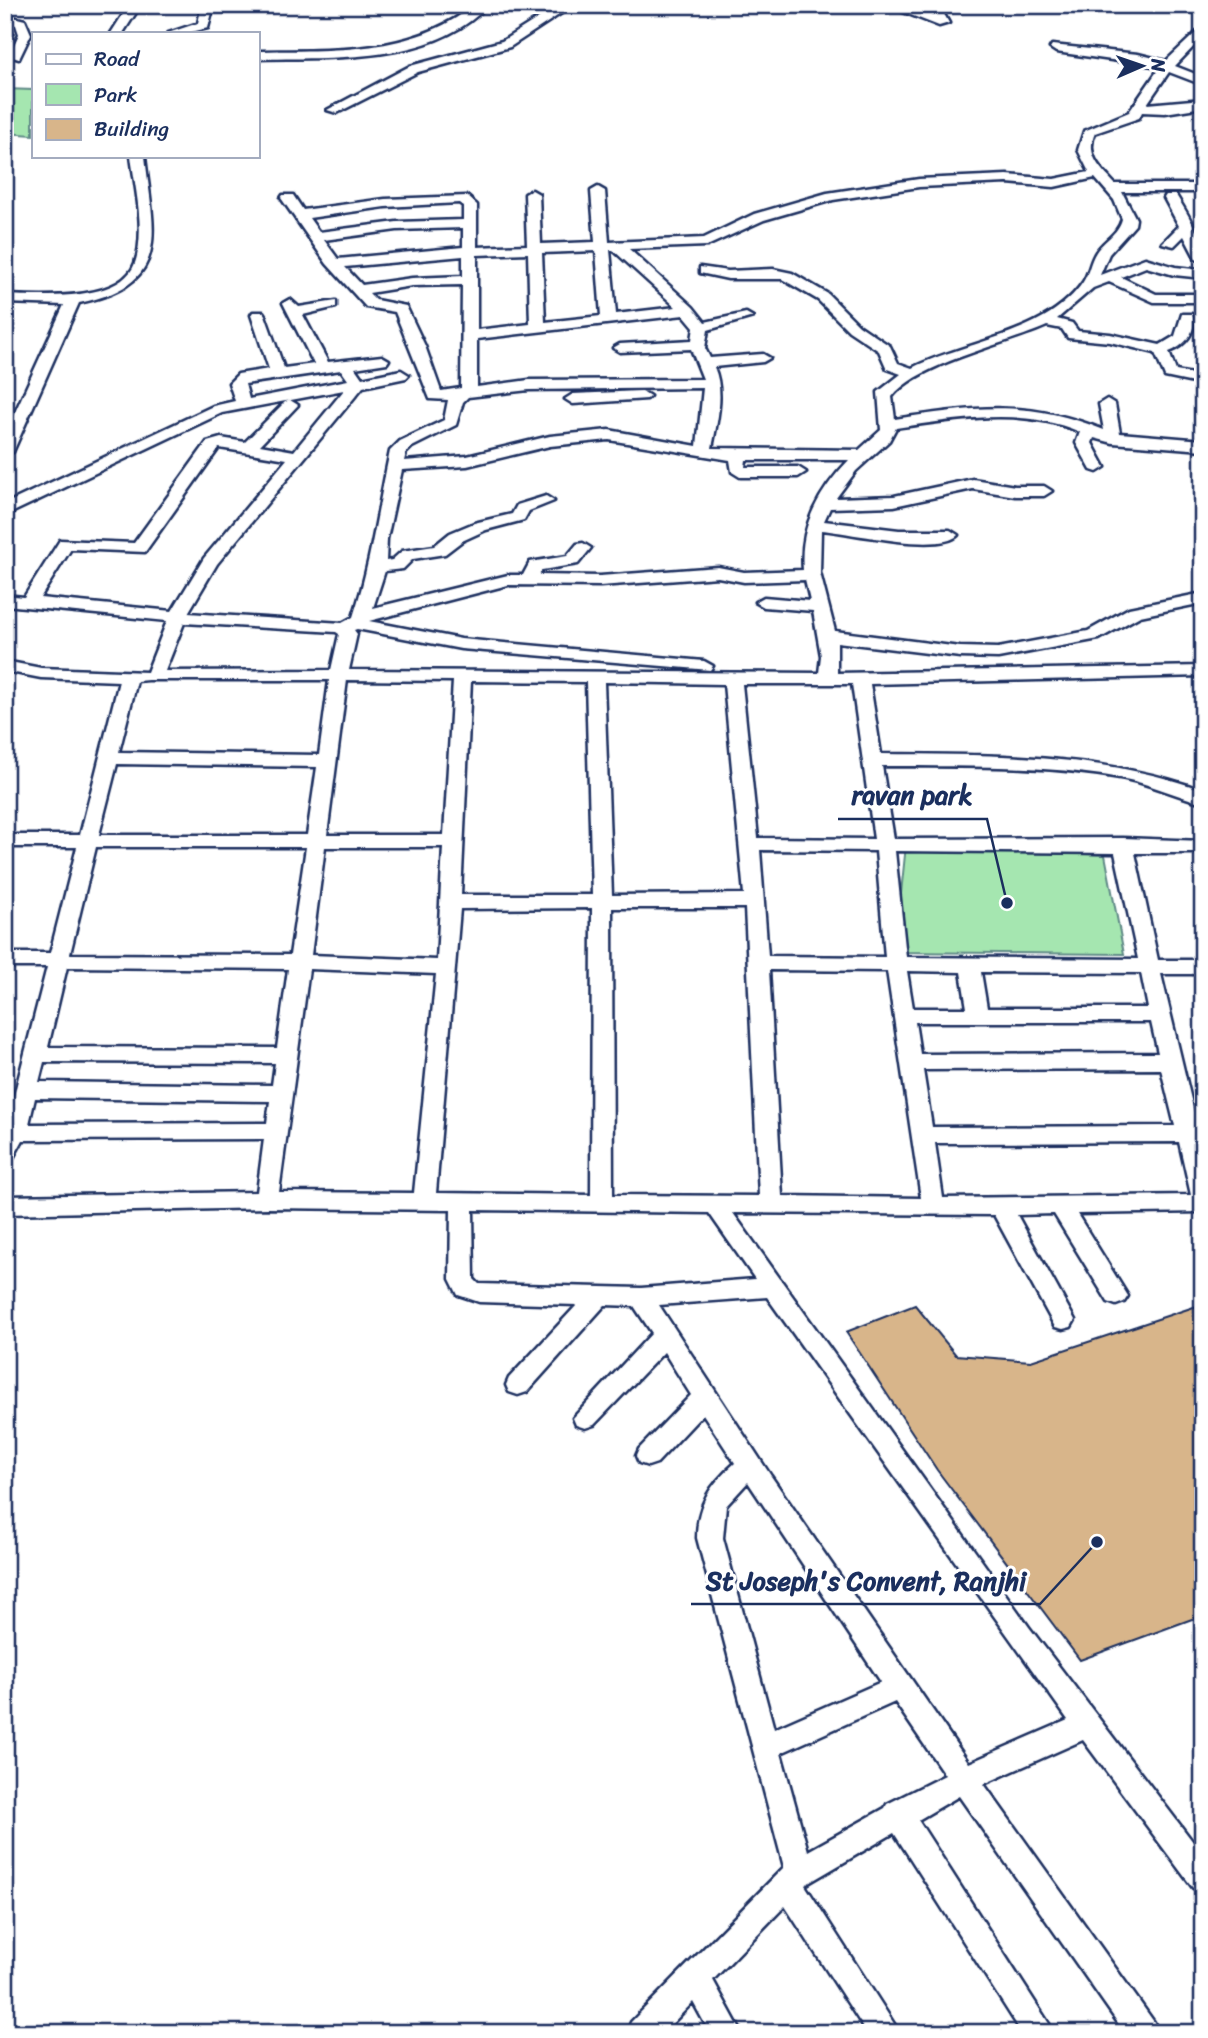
<svg xmlns="http://www.w3.org/2000/svg" width="1208" height="2038" viewBox="0 0 1208 2038" font-family="Sriracha,sans-serif">
	<rect width="100%" height="100%" fill="#fff"/>
	<filter id="ink" filterUnits="userSpaceOnUse"><feTurbulence type="fractalNoise" baseFrequency=".0143" numOctaves="2"/><feDisplacementMap in="SourceGraphic" scale="14" xChannelSelector="R" yChannelSelector="G"/><feConvolveMatrix kernelMatrix="1 2 1 2 8 2 1 2 1" color-interpolation-filters="sRGB"/></filter>
	<g filter="url(#ink)">
		<path fill="#a5e6b0" stroke="#608a87" stroke-width="2" d="M5,89l28,1v45l-28,-2z
			M906,845l199,10 19,99 -229,-2z"/>
		<path fill="#d8b58a" stroke="#1b2f5e" stroke-width="2" d="M1203,1304v311l-123,45 -143,-190 -91,-138 69,-27 41,50 75,6z"/>
		<g fill="none" stroke-linecap="round" stroke-linejoin="round">
			<defs>
				<path id="minor" d="M129,5h12l-18,28h-12z
					M202,5h12l-6,23 -21,5h-19l30,-10z
					M474,5h14c-55,60 -157,52 -231,54v-8c75,-1 156,4 217,-46z
					M559,5h15l-64,42 -92,25 -81,41 -10,-3 83,-44 92,-25z
					M885,5h18l30,11 -6,-11h12l10,18 -10,3z
					M5,15l20,5 6,14 -12,25 -10,-3 10,-22 -3,-9 -11,-3z
					M1203,26v11l-28,29 28,11v8l-34,-13 -22,32 56,-5v8l-38,6 -23,-1 -3,6 -44,15c-10,22 6,36 20,51h88l-2,8h-79l14,27 -1,6 -26,29 -9,21 45,-17 30,9 28,3v8l-29,-3 -28,-8 -25,10 35,17h47v8h-49l-45,-20 -16,6 -36,31 15,4 6,8 32,3 50,11 15,-9 7,-22h10c6,17 -7,32 -23,38l7,19 27,5v9l-38,-8 -10,-24 -45,-11 -42,-4 -6,-9 -15,-3c-40,18 -131,38 -155,71l3,22c79,-12 133,-20 209,11l-5,-26 8,-5 8,5 5,29 83,7v10l-90,-7 -19,-5 -2,5 13,24 -8,5 -6,-2 -15,-27 4,-11c-58,-25 -122,-13 -184,-4l-7,13 -33,30 -20,27 58,-2 79,-17 42,7h29l8,5 -8,5h-29l-42,-7 -79,17 -64,2 -6,13 75,9h51l8,5c-18,19 -110,-3 -137,-5l-1,43 15,58 125,16 38,1 90,-17 41,-23 74,-15v10l-63,13 -41,23 -101,19 -38,-1 -123,-15v31l366,-7v10l-333,8 11,70c110,1 217,-1 322,36v13c-28,-7 -54,-20 -83,-25 -79,-14 -158,-11 -238,-12l12,73 229,-1 80,3v12h-68l23,107h45v14h-42l42,176v62l-126,2 51,82 -4,6 -8,3 -8,-3 -54,-88 -37,1 58,105 -4,7 -8,2 -8,-2 -61,-112 -261,-2 296,414 174,228v37l-10,-4 -110,-148 -99,44 170,238 4,11h-33l-166,-237 -41,24 137,213h-33l-128,-200 -89,52 95,148h-33l-82,-127 -72,74 29,53h-32l-17,-31 -30,31h-36l4,-11 153,-155 -87,-329c0,-34 13,-53 38,-75l-32,-49 -46,49 -9,3 -9,-3 -3,-7 3,-7 52,-54 -27,-43 -70,73 -9,3 -9,-3 -3,-7 79,-85 -18,-27 -29,-1 -78,87 -9,3 -9,-3 -3,-7 3,-7 68,-73 -98,-3 -21,-7 -8,-16 1,-69 -184,-2 -262,6v-18l252,-4 7,-53 -241,1 -10,18 -8,2v-29l42,-164h-42v-14h45l27,-106h-72v-12h75l39,-154 -78,-3 -36,-7v-10l36,7 106,4 20,-51 -162,-16v-10l19,2 36,-57 74,3 73,-101 14,-4 24,4 40,-40 5,-2 8,5 -38,40 34,6 50,-61 -122,23 -211,100 -6,2v-11l208,-98 22,-5 -6,-18 9,-9 31,-5 -18,-54 2,-3h10l2,3 19,53 30,-4 -31,-61 7,-4 9,8 37,-6v6l-33,8 25,47 54,-6 7,4 -2,3 -32,5 7,10 39,-8 8,5 -3,3 -43,9 -146,177 -29,49 154,10 11,-6c18,-54 25,-110 37,-166l10,-10 44,-21 4,-20 -18,-1 -35,-87 -29,-5 -39,-43 -46,-66 2,-3h10l10,15 82,-11 82,-3 10,9v42l50,-2 -2,-51 7,-4 7,4 2,50 54,-2 -4,-51 7,-4 7,4 4,51 95,-4 50,-24 73,-21 92,-14 88,-4 47,4 35,-7 -11,-22 6,-19 45,-19 31,-45 -104,-15 -6,-4 2,-3 86,9 28,7zM1095,178l19,22 8,19c-4,15 -18,21 -26,33 -6,9 -7,21 -13,30 -36,53 -118,59 -171,86l-14,-5 -8,-17 -31,-21 -31,-31 -36,-21 -19,-4 -45,2 -28,-4v6l28,6h54l36,21 31,31 30,20 8,18 14,5 -23,18 3,38 -22,20 -147,-2c5,-26 13,-56 2,-81l49,-5 7,-4 -7,-4 -53,4 -5,-10 3,-18 45,-13 -7,-4 -41,9 -12,-15 -64,-58 78,-3 57,-26 69,-20 86,-13 88,-4 47,4zM459,203l4,3v14l-66,2 -78,10 -10,-14 76,-11zM463,228v19l-125,12 -14,-19 73,-10zM610,250h3l63,57 -60,7zM596,251l5,65 -56,6 -3,-69zM528,253l2,71 -53,6v-75zM463,256v20l-51,2 -50,7 -17,-18zM462,285l-1,103 -20,3 -16,-45 -19,-40 -30,-6 -7,-7 43,-7zM684,315l10,12 -2,13 -72,4 -7,4 7,4 71,-3 12,30 -174,1 -52,7v-48zM341,370l7,10 -99,19 -4,-15zM703,388l-6,58 -88,-16 -59,6 -83,20 -63,5 2,-8 6,-6 44,-22 7,-23 5,-5 61,-7zM609,440l121,20 2,12 8,5h58l8,-5 -8,-5h-53l1,-7h103c-30,31 -50,66 -46,110l-59,2 -26,-5 -118,9 -61,-1 3,-5 36,-6 13,-16 -8,-5 -6,1 -10,12 -37,6 -7,13h-15l-135,33 12,-37 18,-2 10,-10 32,-5 17,-13 24,-11 38,-10 5,-9 25,-10 -8,-5 -29,9 -5,9 -38,9 -24,10 -16,13 -32,5 -10,9 -6,1 1,-22 15,-69 65,-4 83,-20zM219,448l68,11 -83,99 -32,53 -132,-13 31,-49 74,3zM718,577l26,5 61,-2 5,21 -46,-4 -9,5 9,5 49,4 8,45 -2,17 -470,-3 8,-36 -3,-4 3,-1 104,20 249,21 3,-4 -9,-5 -243,-22 -92,-18 139,-36 92,1zM184,623l152,9 3,2 -8,36 -166,1zM148,680h181l-10,75 -200,-3 18,-71zM347,680l106,1 -9,154h-117zM471,681l115,1 6,213h-131zM604,682l120,2 20,210 -132,1zM742,684h110l22,155 -116,-1zM117,764l200,3 -10,68h-208zM96,847h210l-16,108 -220,-1zM325,847h118l-6,113 -126,-5zM760,850l116,1 9,106 -117,-1zM895,851l220,2 23,106 -232,-2zM592,908l-1,287 -155,-2 24,-284zM612,908h133l14,288 -146,-1zM67,967l221,2 -11,79 -229,-1zM309,969l127,5 -22,219 -135,-1zM769,970l118,1 34,227 -139,-2zM907,971l54,1 6,36h-54zM981,972l160,1 7,35h-161zM915,1022h236l7,31 -238,1zM44,1062l231,1 -3,22 -233,-3zM1161,1069l14,57 -243,1 -9,-57zM35,1098l235,3 -3,22 -238,1zM1179,1142l12,53 -248,3 -8,-55zM473,1210l236,3 46,66 -114,9 -162,-4 -5,-5zM767,1297l301,423 -99,43 -198,-287 -112,-171zM748,1482l133,200 -107,47 -51,-191 3,-32zM895,1702l50,73 -58,29 -2,4 -77,43 -27,-98z
					M131,156h14c8,76 29,128 -66,147l-66,149 -8,5v-23l59,-129 -59,-2v-8c32,1 116,8 130,-32 11,-32 0,-75 -4,-107z
					M1166,195h10c13,21 27,43 27,68l-7,-4 -12,-23 -10,10 -12,-3 17,-17 -15,-28z
					M642,391l8,5 -3,3 -74,5 -8,-5 8,-5z"/>
			</defs>
			<use href="#minor" stroke="#1b2f5e" stroke-width="5"/>
			<use href="#minor" fill="#fff" fill-rule="evenodd"/>
		</g>
	</g>
	<path fill="none" stroke="#1b2f5e" stroke-width="2.5" d="M1007 903L987 819H838M1097 1542L1040 1604H691"/>
	<g fill="#1b2f5e" stroke="#fff" stroke-width="2.5">
		<circle cx="1007" cy="903" r="7"/>
		<circle cx="1097" cy="1542" r="7"/>
	</g>
	<g font-size="26" text-anchor="middle" font-weight="bold" fill="#1b2f5e" stroke="#fff" stroke-width="6" stroke-linejoin="round" paint-order="stroke">
		<text x="912" y="804">ravan park</text>
		<text x="866" y="1590">St Joseph's Convent, Ranjhi</text>
	</g>
	<rect width="1208" height="2038" fill="none" stroke="#fff" stroke-width="28"/>
	<rect x="14" y="14" width="1180" height="2010" fill="none" stroke="#1b2f5e" stroke-width="2.5" filter="url(#ink)"/>
	<rect x="32" y="32" width="228" height="126" fill="#ffffff" stroke="#a4acbf" stroke-width="2"/>
	<rect x="46" y="54" width="35" height="10" fill="#ffffff" stroke="#a4acbf" stroke-width="2"/>
	<text x="94" y="66" font-size="21" fill="#1b2f5e">Road</text>
	<rect x="46" y="84" width="35" height="21" fill="#a5e6b0" stroke="#a4acbf" stroke-width="2"/>
	<text x="94" y="102" font-size="21" fill="#1b2f5e">Park</text>
	<rect x="46" y="119" width="35" height="21" fill="#d8b58a" stroke="#a4acbf" stroke-width="2"/>
	<text x="94" y="136" font-size="21" fill="#1b2f5e">Building</text>
	<g transform="translate(1142 66) rotate(88)" stroke="#ffffff" stroke-width="5" paint-order="stroke">
	<path d="M0-5L12 26L0 18L-12 26Z" fill="#1b2f5e"/>
	<text y="-10" font-size="19" font-weight="bold" text-anchor="middle" fill="#1b2f5e">N</text>
	</g>
</svg>
